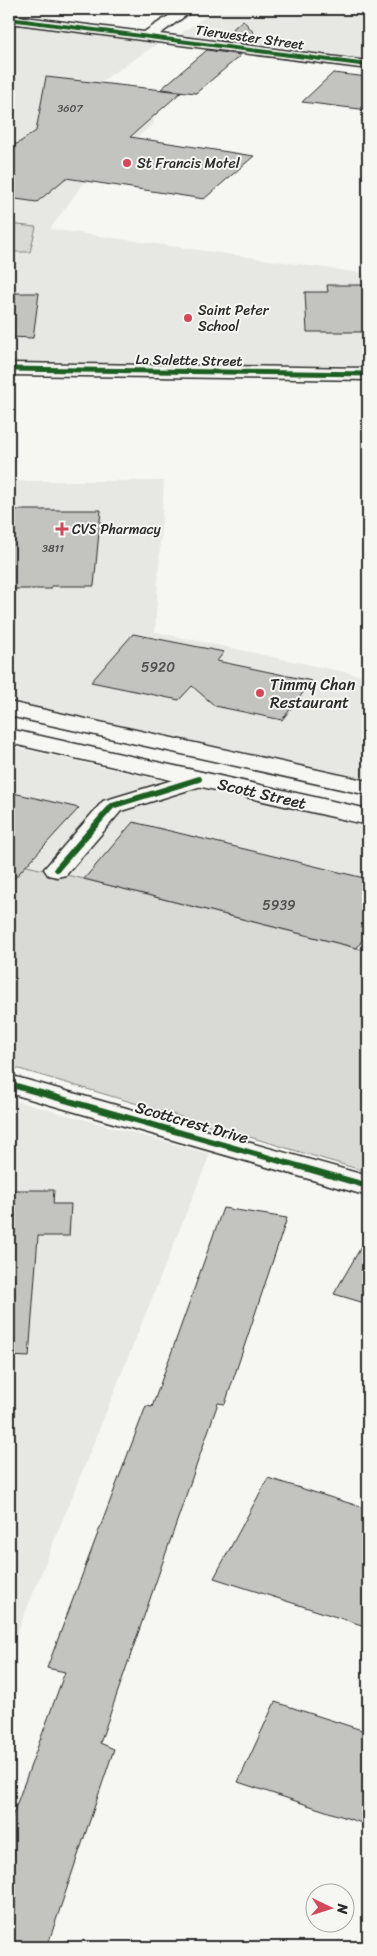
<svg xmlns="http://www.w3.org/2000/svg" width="377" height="1956" viewBox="0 0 377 1956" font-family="Sriracha,sans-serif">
	<rect width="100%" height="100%" fill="#f6f6f2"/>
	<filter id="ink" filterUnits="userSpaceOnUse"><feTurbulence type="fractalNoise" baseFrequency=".02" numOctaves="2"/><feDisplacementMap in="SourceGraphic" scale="10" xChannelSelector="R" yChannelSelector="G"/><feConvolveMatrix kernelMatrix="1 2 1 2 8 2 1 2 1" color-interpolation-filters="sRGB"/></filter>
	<g filter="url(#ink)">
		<path fill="#e7e7e3" d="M217,9h151v51l-188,-26z
			M9,22l151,20 -76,51 73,10 -4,22 -17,13 118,18 -50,43 -119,-18 -35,48 318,45v92l-359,-4z
			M9,481h155l-9,151 213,45v102l-359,-78z
			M9,746l359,81v124l-359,-89z
			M9,1099l201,55 -201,499z"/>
		<path fill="#d9d9d5" stroke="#828280" d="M9,224l27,3 -6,25h-21z
			M9,862l75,17 284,72v221l-359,-106z"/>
		<path fill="#c3c3c0" stroke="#2b2b2b" d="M243,20l16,19 -6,5 -33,-4z
			M207,50l34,5 -45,38 -35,-4z
			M333,73l35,4v33l-66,-8z
			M46,77l135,15 -51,45 124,19 -50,43 -138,-21 -29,24 -28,-4v-54h8l19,-13z
			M327,285h41v47h-61l-2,-40h23z
			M9,293h30l-6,45 -24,-1z
			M9,510h92l-7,76h-43v3h-42z
			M133,634l91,18 -7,9 95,20 -30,39 -67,-14 -23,-20 -13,14 -88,-18z
			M9,792l70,16 -70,76z
			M133,822l235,57v52l-11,17 -273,-69z
			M9,1190h45l-1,14h18l-2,32h-31l-9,121 -20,-1z
			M223,1208l64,10 -62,186 -7,-1 -118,340 14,6 -67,198h-38v-122l56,-153 -18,-4 99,-262 6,1z
			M368,1235v69l-34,-10z
			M268,1478l100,31v118l-154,-49z
			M275,1702l93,30v93l-130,-43z"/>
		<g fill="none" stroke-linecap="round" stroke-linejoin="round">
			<defs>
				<path id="street" d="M9,363l359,5v12l-359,-5z
					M199,772l9,2 3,5 -3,5 -87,27 -55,64 -9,2 -9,-2 -4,-6 59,-68z
					M9,1075l359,101v20l-359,-103z"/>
				<path id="secondary" d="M179,9h16l-35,25 208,27v8l-359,-46v-8l135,17z
					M9,702l359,79v14l-359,-79z
					M9,729l359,80v16l-359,-82z"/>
			</defs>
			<use href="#street" stroke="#2b2b2b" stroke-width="3"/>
			<use href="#secondary" stroke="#2b2b2b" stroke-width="3"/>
			<use href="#street" fill="#f6f6f2" fill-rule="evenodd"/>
			<use href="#secondary" fill="#f6f6f2" fill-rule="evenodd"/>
			<defs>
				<path id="cycleway-far2" d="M9,19l359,46"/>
				<path id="cycleway-far1" d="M9,369l359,5"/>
				<path id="cycleway" d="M57,869l55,-63 87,-27
					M9,1084l359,102"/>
			</defs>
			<use href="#cycleway-far2" stroke="#f6f6f2" stroke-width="5.5"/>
			<use href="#cycleway-far1" stroke="#f6f6f2" stroke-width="8"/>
			<use href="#cycleway" stroke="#f6f6f2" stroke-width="9"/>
			<use href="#cycleway-far2" stroke="#1b5e20" stroke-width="4"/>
			<use href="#cycleway-far1" stroke="#1b5e20" stroke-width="5"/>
			<use href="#cycleway" stroke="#1b5e20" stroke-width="6"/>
		</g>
	</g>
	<g fill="#d1495b" stroke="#f6f6f2" stroke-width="2">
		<circle cx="127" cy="163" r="5"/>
		<circle cx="188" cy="318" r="5"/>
		<path d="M59.5 521.5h5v5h5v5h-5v5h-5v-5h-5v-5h5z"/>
		<circle cx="260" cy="693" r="5"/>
	</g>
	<g text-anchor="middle" stroke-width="4" stroke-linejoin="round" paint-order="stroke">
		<g font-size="11" fill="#515150">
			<text x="70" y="112">3607</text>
			<text x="53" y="552">3811</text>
		</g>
		<g font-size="14" fill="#2b2b2b" stroke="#f6f6f2">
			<text transform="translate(250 37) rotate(8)" y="5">Tierwester Street</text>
			<text transform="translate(189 360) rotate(1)" y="5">La Salette Street</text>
		</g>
		<g font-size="14" fill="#2b2b2b" stroke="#f6f6f2" text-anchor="start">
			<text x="137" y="168">St Francis Motel</text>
			<text x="198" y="315">Saint Peter<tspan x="198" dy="16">School</tspan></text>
			<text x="72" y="534">CVS Pharmacy</text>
		</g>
		<g font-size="14" fill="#515150">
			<text x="158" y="672">5920</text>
			<text x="279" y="910">5939</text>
		</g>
		<g font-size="16" fill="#2b2b2b" stroke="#f6f6f2" text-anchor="start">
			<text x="270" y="690">Timmy Chan<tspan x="270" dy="18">Restaurant</tspan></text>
		</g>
		<g font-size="16" fill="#2b2b2b" stroke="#f6f6f2">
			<text transform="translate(262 793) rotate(13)" y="6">Scott Street</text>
			<text transform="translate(192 1122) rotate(16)" y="6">Scottcrest Drive</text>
		</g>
	</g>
	<rect width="377" height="1956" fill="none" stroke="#f6f6f2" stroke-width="30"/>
	<rect x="15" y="15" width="347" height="1926" fill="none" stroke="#2b2b2b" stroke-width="2" filter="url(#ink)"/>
	<g transform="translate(330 1908) rotate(94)"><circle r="24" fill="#f6f6f2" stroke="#a5a5a2"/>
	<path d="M0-4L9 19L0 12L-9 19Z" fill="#d1495b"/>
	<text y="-8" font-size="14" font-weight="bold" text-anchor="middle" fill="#2b2b2b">N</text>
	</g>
</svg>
